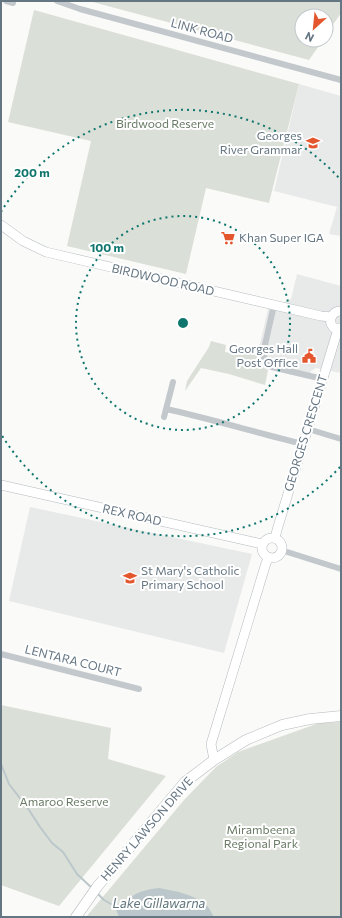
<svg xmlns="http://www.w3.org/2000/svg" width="342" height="918" viewBox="0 0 342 918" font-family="Commissioner,sans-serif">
	<rect width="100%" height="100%" fill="#fafaf8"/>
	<path fill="#e8e9e9" d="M299,84l42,12v140l-12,-2 8,-27 -63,-16z
		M297,274l44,12v87l-25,-5 -5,3 -2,8 -46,-11 -6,-5 1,-11 10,-43 23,-10z
		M30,507l222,47 -28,99 -215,-52z"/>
	<path fill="#dadfd7" d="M89,1h252v12l-15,22v-19h-24v24h21l-14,20z
		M34,10l265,74 -30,119 -63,-15 -20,86 -119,-28 24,-105 -83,-19z
		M211,341l15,4 -1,7 16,3 1,-6 16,3 -1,11 1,2 10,5 -3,15 -36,-11 -28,-6 -16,23 2,-10 22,-34z
		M1,705l110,23 -3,31 58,17 -107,130 -58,-21z
		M341,722v195h-255l98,-117 32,-33 22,-15 81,-29z"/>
	<path fill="#bbc7cb" d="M159,888c16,3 35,6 48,18 3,3 5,8 7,11h-95l-4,-10c9,-2 9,-4 16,-10 8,-6 18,-8 28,-9z"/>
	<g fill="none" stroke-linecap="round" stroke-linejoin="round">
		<path stroke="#bbc7cb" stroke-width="2" d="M1,764l8,20 20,26 11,17 12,16 11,9 14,22 16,15
			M97,893l7,7 12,7"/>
		<defs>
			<path id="secondary" d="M1,225l22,16 23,11 275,64 10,1
				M341,311c-9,0 -14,10 -7,17h7
				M1,485l261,59
				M275,538l2,-8 61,-201
				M262 548a10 10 0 1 1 20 0a10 10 0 1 1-20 0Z
				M214,760l-3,-16 55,-181 3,-6"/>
			<path id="primary" d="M76,917l21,-30 88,-105 29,-22 32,-20 36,-15 28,-6 31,-3"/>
		</defs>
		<use href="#secondary" stroke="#b3babf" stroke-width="10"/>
		<use href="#primary" stroke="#b5babe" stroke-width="11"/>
		<path stroke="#c3c8cc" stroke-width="6" d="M6,1l7,2
			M57,1l23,8 261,71
			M274,305l-10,44v13l8,5 51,12
			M166,409c46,10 91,24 137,35
			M164,417l9,-35
			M308,429l33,10
			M281,550l60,19
			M1,654l138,35"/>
		<use href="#secondary" stroke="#fff" stroke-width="9"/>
		<use href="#primary" stroke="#fff" stroke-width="10"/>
	</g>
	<g fill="none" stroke="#0f766e" stroke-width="2" stroke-dasharray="2 4">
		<circle cx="183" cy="323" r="107"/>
		<path d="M340 467A213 213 0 0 1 1 434M1 212A213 213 0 0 1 340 179"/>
	</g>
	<defs>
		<symbol id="school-bare" viewBox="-9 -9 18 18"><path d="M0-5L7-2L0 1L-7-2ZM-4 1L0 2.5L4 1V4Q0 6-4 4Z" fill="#e4572e" stroke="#fff" stroke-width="2.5" paint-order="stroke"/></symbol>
		<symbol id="supermarket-bare" viewBox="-9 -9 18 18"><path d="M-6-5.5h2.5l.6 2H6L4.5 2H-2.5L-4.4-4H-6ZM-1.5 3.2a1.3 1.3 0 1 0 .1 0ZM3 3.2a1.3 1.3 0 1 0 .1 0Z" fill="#e4572e" stroke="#fff" stroke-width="2.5" paint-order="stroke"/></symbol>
		<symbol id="civic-bare" viewBox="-9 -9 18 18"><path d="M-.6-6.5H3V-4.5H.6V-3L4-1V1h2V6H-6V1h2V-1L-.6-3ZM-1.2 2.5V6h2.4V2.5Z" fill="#e4572e" stroke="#fff" stroke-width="2.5" paint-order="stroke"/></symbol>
	</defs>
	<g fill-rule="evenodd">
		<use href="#school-bare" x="303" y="133" width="20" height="20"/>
		<use href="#supermarket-bare" x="218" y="228" width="20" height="20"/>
		<use href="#civic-bare" x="299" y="346" width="20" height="20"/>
		<use href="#school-bare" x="120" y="568" width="20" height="20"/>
	</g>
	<g text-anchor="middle" stroke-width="4" stroke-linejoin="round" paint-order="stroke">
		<g font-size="12" fill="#657683" stroke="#fff">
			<text transform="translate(202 31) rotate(15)" y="4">LINK ROAD</text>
			<text transform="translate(163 280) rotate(13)" y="4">BIRDWOOD ROAD</text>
			<text transform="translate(306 433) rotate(-73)" y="4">GEORGES CRESCENT</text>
			<text transform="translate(132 515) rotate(13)" y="4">REX ROAD</text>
			<text transform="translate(73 661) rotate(14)" y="4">LENTARA COURT</text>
			<text transform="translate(147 829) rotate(-49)" y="4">HENRY LAWSON DRIVE</text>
		</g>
		<g font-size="12" fill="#687a64" stroke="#fff">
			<text x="165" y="128">Birdwood Reserve</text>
			<text x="64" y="806">Amaroo Reserve</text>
			<text x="261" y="834">Mirambeena<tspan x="261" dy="14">Regional Park</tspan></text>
		</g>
		<g font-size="12" fill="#657683" stroke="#fff" text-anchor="end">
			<text x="302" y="140">Georges<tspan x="302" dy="14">River Grammar</tspan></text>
			<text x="239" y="242" text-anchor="start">Khan Super IGA</text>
			<text x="298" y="353">Georges Hall<tspan x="298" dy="14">Post Office</tspan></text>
			<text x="141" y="575" text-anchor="start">St Mary's Catholic<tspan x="141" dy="14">Primary School</tspan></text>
		</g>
		<g font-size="13" font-style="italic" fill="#60757c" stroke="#fff">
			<text x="159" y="908">Lake Gillawarna</text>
		</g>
	</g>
	<circle cx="183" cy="323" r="6" fill="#0f766e" stroke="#fff" stroke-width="2"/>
	<g font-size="12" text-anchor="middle" font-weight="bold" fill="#0f766e" stroke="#fff" stroke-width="4" stroke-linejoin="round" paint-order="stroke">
		<text x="32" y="177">200 m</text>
		<text x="107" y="252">100 m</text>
	</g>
	<rect width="342" height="918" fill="none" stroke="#657683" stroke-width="4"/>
	<g transform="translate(314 28) rotate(207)"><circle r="19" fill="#ffffff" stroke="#c1c8cd"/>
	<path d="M0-3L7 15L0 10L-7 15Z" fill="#e4572e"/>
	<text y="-6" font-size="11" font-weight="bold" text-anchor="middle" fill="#657683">N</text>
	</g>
</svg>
